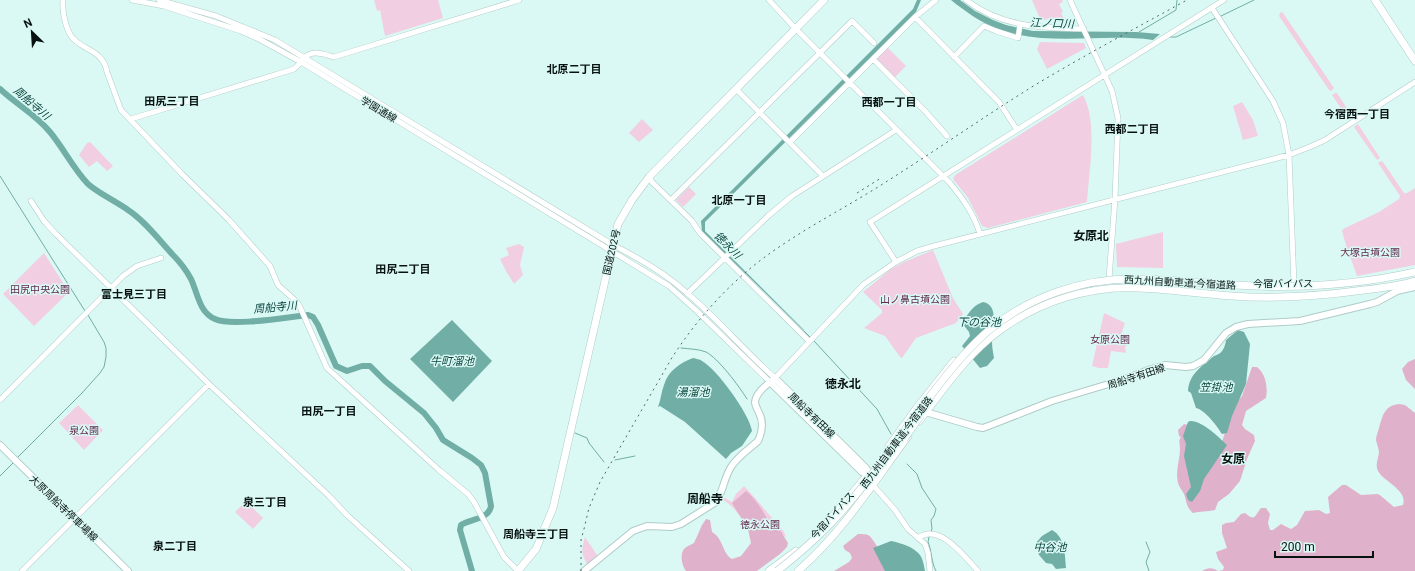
<svg xmlns="http://www.w3.org/2000/svg" width="1415" height="571" viewBox="0 0 1415 571" font-family="Roboto,'Noto Sans JP',sans-serif">
	<rect width="100%" height="100%" fill="#dbf9f4"/>
	<path fill="#f2cee2" d="M374,0h64l5,18 -58,18 -5,-26 -3,1z
		M1032,0h30l1,2 -4,2 4,8 -2,1 3,6 -14,-1 -9,3z
		M1282,12l1,1 51,75 -3,3 -2,-1 -50,-74 1,-3z
		M1040,42l44,1 2,5 -39,21 -10,-20z
		M886,46l20,20 -13,13 -20,-20z
		M1335,93h2l15,23 1,2 -4,2 -17,-25z
		M1083,95c15,26 6,77 4,107l-99,26 -6,-2 -14,-28 -15,-19 2,-4z
		M1242,102l11,18 5,16 -15,4 -10,-34z
		M642,119l11,11 -14,12 -10,-9z
		M1358,124l22,34 -3,2 -23,-33z
		M90,142l23,24 -6,5 -10,-10 -8,6 -10,-12 8,-12z
		M1381,161l2,1 21,31h3l8,-5v77l-58,11 -11,-31 -4,-14 1,-2 36,-17 20,-13 1,-3 -22,-33z
		M689,187l7,7 -13,13 -7,-7z
		M1163,232v36l-46,-1 -1,-23z
		M519,244l5,3 -4,18 3,10 -9,9 -8,-13 -6,-12 9,-4 -3,-7z
		M933,250l20,48 10,16 -7,9 -40,15 -14,20 -2,-1 -15,-21 -21,-8 18,-15v-3l-19,-18 28,-23 13,-7z
		M44,253l25,39 -35,34 -31,-32z
		M1104,313l21,10 -3,9v8l8,1 -5,6 1,6 -15,-2 -3,17h-9l-7,-2z
		M78,405l25,25 -19,20 -25,-27z
		M744,486l11,12 29,34 2,5 -5,-3 -30,4c-5,-16 -16,-32 -31,-40l1,-2 11,6 4,-8z
		M246,501l17,17 -10,11 -18,-17z
		M585,537l14,21 -10,9c-8,-13 -8,-15 -4,-30z"/>
	<path fill="#e0b1cb" d="M1415,359v30l-9,-9 -4,-11 6,-7z
		M1252,367h5c9,7 11,21 9,31l-20,13 -4,14 3,4 9,6 1,6 -8,18 -7,22 -11,13 -11,8 -3,8c-8,2 -15,1 -22,3 -7,-6 -6,-11 -9,-19 -2,-4 -5,-7 -6,-11 -3,-12 2,-23 2,-34 0,-5 -2,-8 1,-12l-2,-1 -1,-6 6,-6 5,1 14,53 17,-29 10,-34 6,-12 6,-7z
		M1399,404l6,1 10,8v158h-213c6,-3 9,-4 16,0l5,-1 1,-3 -6,-8 -2,-7 11,-4 -5,-15v-8l4,-2 8,-1 7,-8 4,-1c11,9 9,3 16,-5h5l4,6 -2,9 2,7h3l8,-6 10,5 6,-4 8,-14 14,-1 7,4 4,-1 -2,-16 14,-12h4l15,10 17,-1 3,2 13,11 9,-2c5,-15 -19,-23 -25,-34 -3,-6 0,-12 1,-18 0,-4 -2,-8 -3,-13 0,-4 2,-8 3,-12 4,-13 5,-22 20,-24z
		M746,491c10,8 21,25 25,37l3,2h6l8,13 -1,4 -7,7 -23,17h-71c-4,-5 -7,-18 -1,-23 2,-2 6,-3 9,-5l8,-18 4,-6 4,1 2,12c10,5 10,18 17,25l3,2 9,-3 10,-13 -3,-14 -16,-26z
		M858,534c3,0 8,0 10,1 6,3 19,29 21,36h-55l15,-9 3,-4 -2,-5 -5,-3 -2,-4z"/>
	<path fill="#70aea6" d="M917,0h4l-5,12 -211,210v9l99,99v1l-102,-100 -1,-10 212,-212z
		M951,0h9l15,11 18,9 13,5 27,6 103,1 24,2 -7,6c-52,-7 -105,7 -155,-11 -18,-7 -32,-17 -47,-29z
		M983,302c17,3 9,28 9,40 0,5 1,10 2,16l-7,8 -7,2 -18,-22 8,-10 -1,-4 -7,-9c6,-9 11,-18 21,-21z
		M452,320l40,41 -39,41 -43,-43z
		M1238,330l6,2 6,12 -4,40 -14,32 -5,17 -5,1c-5,-8 -17,-24 -26,-26l-5,-15 -3,-2c1,-17 14,-25 26,-35 8,-2 11,-8 12,-16z
		M693,358c3,1 7,1 9,3 15,8 48,54 50,70l-10,15 -11,7 -5,6 -41,-37 -25,-16 -2,1c3,-7 3,-15 6,-22 4,-14 16,-22 29,-27z
		M1190,421c11,-1 29,16 37,24l-23,34 -4,12 -8,11 -4,-2 -2,-6 5,-7 -7,-31 2,-12 -3,-8 5,-14z
		M1052,530c13,7 13,25 14,38l-10,1 -4,-5 -6,-1 -7,-8 -4,-11 7,-8z
		M891,541c10,2 23,6 29,14 3,4 4,11 5,16h-40l-12,-23z"/>
	<g fill="none" stroke-linecap="round" stroke-linejoin="round">
		<path stroke="#70aea6" stroke-width="1" d="M1219,17l35,-17
			M1139,32l37,-22 1,-10
			M1170,37h6l40,-19
			M0,176l85,135
			M804,331l6,6
			M814,341l63,68 14,25
			M681,348c8,1 18,1 25,4 12,6 33,34 41,47
			M575,433l12,5 2,5 15,19
			M17,458l65,-65 18,-20 4,-6 2,-10v-9l-2,-6 -16,-27
			M615,460l20,-4
			M907,464l10,10 5,14 14,21 -2,7 -3,4 1,9 -1,3
			M0,476l14,-14
			M929,537l-1,5c4,9 3,20 8,29
			M1146,542l4,10 -4,10 3,9"/>
		<path stroke="#70aea6" stroke-width="6" d="M0,89c16,15 36,26 50,43 14,17 23,36 38,52 10,9 29,18 40,26 17,11 31,30 45,45 7,7 13,15 18,24 7,15 8,33 24,40 17,8 73,-2 93,-4l5,2 5,8 18,41 11,5 15,-5h8l15,15 39,32 12,15 7,12 29,18 9,7 4,8 6,33c-2,13 -20,13 -30,19l-1,5 12,41"/>
		<defs>
			<path id="minor" d="M63,0c-1,11 2,26 8,36 11,15 32,13 36,36l14,38 61,64 47,46 41,46 8,19 19,17 3,5 27,61 112,102 29,24 6,8 30,55 14,14
				M132,0l32,6 77,25 18,8 42,23 368,224 29,26 72,70
				M159,0l57,16 59,24 338,205c26,13 52,28 74,48 31,26 57,58 88,85l89,-94 32,-22 21,-11 17,-5 355,-91 23,-9 13,-6 90,-58
				M769,0l26,28 155,155c13,16 24,31 30,51
				M966,0c35,27 75,28 118,29
				M1070,0l42,91 6,27 -3,81 -6,80
				M1212,8l61,93 10,22 6,32 5,130
				M915,17l84,85 18,28
				M954,57l30,-31 12,5 22,7 2,-13
				M873,59l52,52 22,25
				M736,89l87,87
				M131,119l163,-50c4,-3 6,-6 9,-10 9,-10 20,-5 31,-2l185,-57
				M790,142l125,-125 21,-17
				M649,177l3,5 40,39 8,12 109,108
				M671,200l181,-179 22,22
				M31,201l13,20 12,13 153,150 119,111 20,21 61,55
				M896,262l-26,-40 354,-222
				M688,293l80,-77 24,-20 104,-66
				M0,400l123,-124 14,-10 24,-8
				M872,484l23,26 13,19 17,15 3,9 2,18
				M918,538c21,-16 47,19 60,33
				M22,571l187,-187"/>
			<path id="major" d="M770,382l92,90 5,3
				M922,411l55,16 6,1 8,-3 61,-24 70,-21 29,-11 14,-4 21,2 7,-1 11,-6 22,-27 10,-6 12,-3 52,-3 70,-17 7,-2 20,-11 18,-4
				M0,445l128,126
				M584,571l49,-40 14,-5 25,1 9,-3 35,-22c7,-10 8,-24 15,-35 6,-10 18,-18 27,-26 4,-9 6,-19 1,-28 -1,-3 -4,-7 -4,-11 1,-10 13,-18 20,-24l91,90 3,11"/>
			<path id="highway" d="M1375,0l40,61
				M919,421c24,-31 48,-67 80,-90 39,-29 91,-46 139,-43 32,1 62,6 94,8 44,3 89,0 132,-6 17,-2 34,-4 51,-9
				M889,446l27,-37 38,-48
				M828,522l42,-50
				M518,571l18,-22 17,-41 65,-284 14,-24 17,-23 175,-177
				M769,571l27,-20
				M798,571c44,-38 76,-89 110,-135"/>
		</defs>
		<use href="#minor" stroke="#afccc8" stroke-width="6"/>
		<use href="#major" stroke="#afccc8" stroke-width="8"/>
		<use href="#highway" stroke="#afccc8" stroke-width="8"/>
		<use href="#minor" stroke="#fff" stroke-width="5"/>
		<use href="#major" stroke="#fff" stroke-width="6"/>
		<use href="#highway" stroke="#fff" stroke-width="7"/>
		<path stroke="#556663" stroke-width="1" stroke-dasharray="2 4" stroke-linecap="butt" d="M857,193l24,-15
			M581,571v-31l3,-11 5,-21 11,-26 73,-126c23,-35 51,-67 84,-93 41,-32 89,-55 132,-83 49,-31 96,-64 146,-95 50,-30 101,-57 152,-85"/>
		<defs>
			<path id="highway-bridge" d="M904,439l17,-24
				M777,571c39,-30 67,-59 96,-98 21,-28 41,-56 62,-83 16,-21 33,-42 53,-59 42,-35 95,-53 149,-52 40,0 79,6 118,7 54,2 107,-2 160,-14"/>
		</defs>
		<use href="#highway-bridge" stroke="#afccc8" stroke-width="8" stroke-linecap="butt"/>
		<use href="#highway-bridge" stroke="#fff" stroke-width="7"/>
	</g>
	<g text-anchor="middle" stroke-width="3" stroke-linejoin="round" paint-order="stroke">
		<g font-size="10" fill="#081311" stroke="#dbf9f4">
			<text transform="translate(379 109) rotate(31)" y="4">学園通線</text>
			<text transform="translate(611 252) rotate(-77)" y="4">国道202号</text>
			<text transform="translate(1180 282) rotate(3)" y="4">西九州自動車道;今宿道路</text>
			<text x="1283" y="287">今宿バイパス</text>
			<text transform="translate(1136 376) rotate(-18)" y="4">周船寺有田線</text>
			<text transform="translate(812 415) rotate(44)" y="4">周船寺有田線</text>
			<text transform="translate(896 442) rotate(-53)" y="4">西九州自動車道;今宿道路</text>
			<text transform="translate(64 508) rotate(44)" y="4">大原周船寺停車場線</text>
			<text transform="translate(832 515) rotate(-48)" y="4">今宿バイパス</text>
		</g>
		<g font-size="10" fill="#632a4e" stroke="#dbf9f4">
			<text x="1370" y="256">大塚古墳公園</text>
			<text x="40" y="293">田尻中央公園</text>
			<text x="915" y="303">山ノ鼻古墳公園</text>
			<text x="1110" y="343">女原公園</text>
			<text x="84" y="434">泉公園</text>
			<text x="760" y="528">徳永公園</text>
		</g>
		<g font-size="11" font-style="italic" fill="#0b453f" stroke="#dbf9f4">
			<text transform="translate(1052 23) rotate(2)" y="4">江ノ口川</text>
			<text transform="translate(32 103) rotate(41)" y="4">周船寺川</text>
			<text transform="translate(728 245) rotate(45)" y="4">徳永川</text>
			<text transform="translate(275 307) rotate(-5)" y="4">周船寺川</text>
			<text x="979" y="326">下の谷池</text>
			<text x="452" y="365">牛町溜池</text>
			<text x="1216" y="391">笠掛池</text>
			<text x="693" y="396">湯溜池</text>
			<text x="1050" y="551">中谷池</text>
		</g>
		<g font-size="11" font-weight="bold" fill="#081311" stroke="#dbf9f4">
			<text x="574" y="73">北原二丁目</text>
			<text x="172" y="105">田尻三丁目</text>
			<text x="889" y="106">西都一丁目</text>
			<text x="1357" y="118">今宿西一丁目</text>
			<text x="1132" y="133">西都二丁目</text>
			<text x="739" y="204">北原一丁目</text>
			<text x="403" y="273">田尻二丁目</text>
			<text x="134" y="298">富士見三丁目</text>
			<text x="329" y="415">田尻一丁目</text>
			<text x="265" y="506">泉三丁目</text>
			<text x="536" y="538">周船寺三丁目</text>
			<text x="175" y="550">泉二丁目</text>
		</g>
		<g font-size="12" font-weight="bold" fill="#081311" stroke="#dbf9f4">
			<text x="1091" y="240">女原北</text>
			<text x="843" y="388">徳永北</text>
			<text x="1233" y="463">女原</text>
			<text x="705" y="503">周船寺</text>
		</g>
	</g>
	<g transform="translate(32 32) rotate(335)" stroke="#dbf9f4" stroke-width="3" paint-order="stroke">
	<path d="M0-3L7 15L0 10L-7 15Z" fill="#081311"/>
	<text y="-6" font-size="11" font-weight="bold" text-anchor="middle" fill="#081311">N</text>
	</g>
	<path d="M1275 551v6h98v-6" fill="none" stroke="#081311" stroke-width="2"/>
	<text x="1281" y="551" font-size="12" fill="#081311" stroke="#dbf9f4" stroke-width="3" paint-order="stroke">200 m</text>
</svg>
